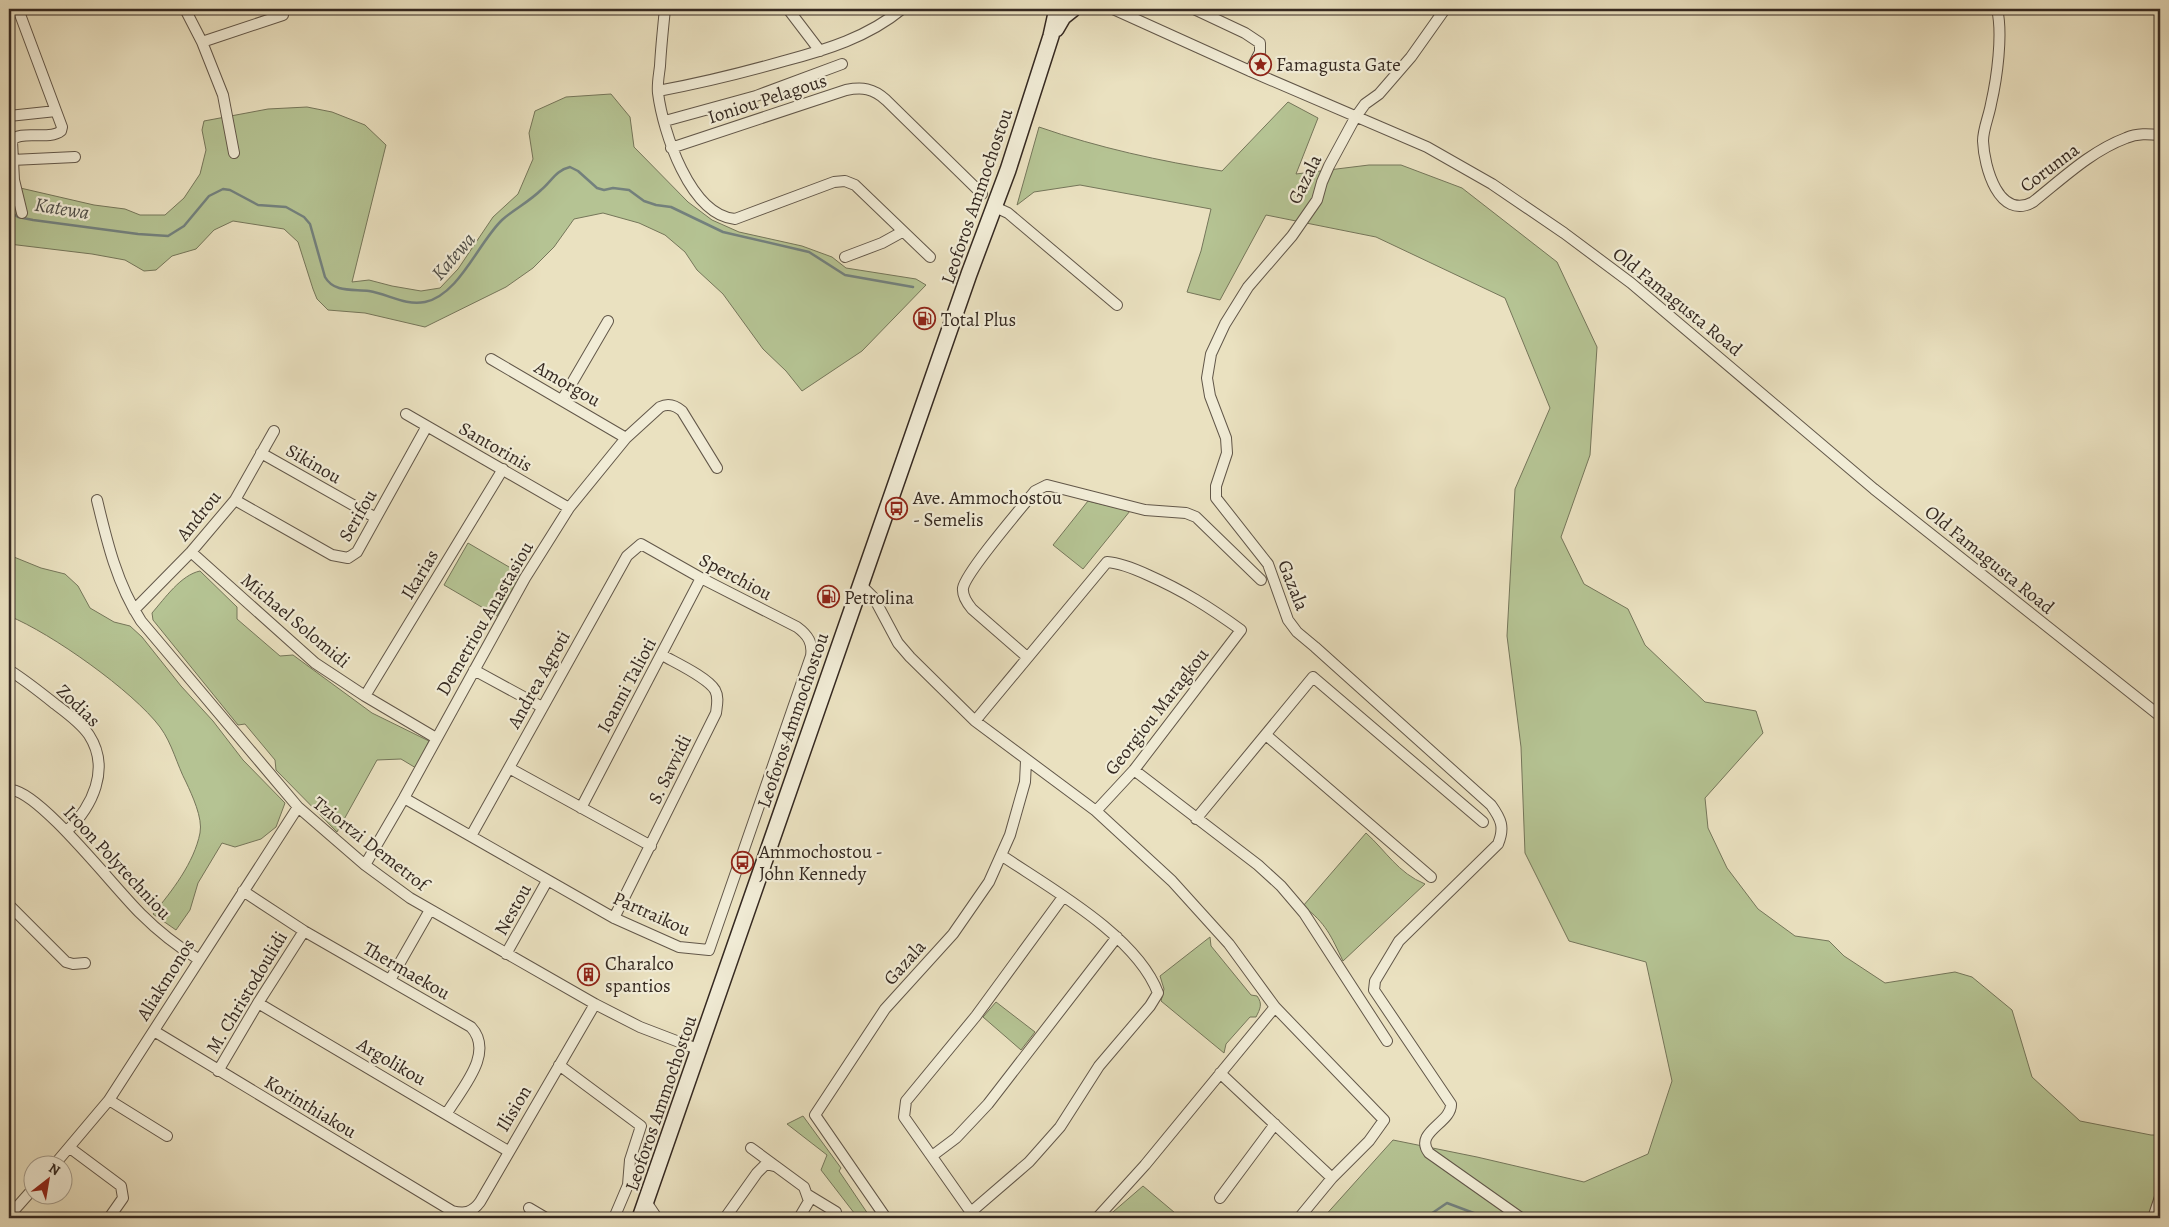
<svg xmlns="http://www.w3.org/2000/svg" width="2169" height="1227" viewBox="0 0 2169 1227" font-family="Alegreya,serif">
	<rect width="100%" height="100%" fill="#eae1c0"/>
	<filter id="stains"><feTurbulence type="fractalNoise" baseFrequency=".004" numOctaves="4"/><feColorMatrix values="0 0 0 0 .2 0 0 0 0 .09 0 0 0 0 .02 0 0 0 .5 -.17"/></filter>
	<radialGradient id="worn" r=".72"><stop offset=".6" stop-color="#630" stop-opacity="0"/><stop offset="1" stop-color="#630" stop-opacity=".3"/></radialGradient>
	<path fill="#b5c393" stroke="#75765a" d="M611,94l19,23 4,30 54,55 24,18 27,12 63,14 30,11 14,11 70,11 10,6 -64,66 -60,40 -16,-20 -23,-22 -40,-55 -26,-24 -12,-18 -20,-17 -26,-12 -36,-10 -29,6 -20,28 -21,21 -27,19 -81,40 -60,-14 -37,-3 -11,-11 -4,-10 -15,-47 -14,-13 -51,-8 -19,9 -18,19 -24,7 -16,14 -12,1 -19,-11 -33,-6 -83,-10v-53l7,-4 78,18 31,4 15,6h25l19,-17 16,-24 6,-24 -4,-20 2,-9 64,-12 39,-2 25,5 33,13 21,20 -34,137 17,-2 23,6 29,5 19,-3 18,-19 35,-52 25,-23 15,-35 -4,-26 6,-22 31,-14z
		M1288,102l30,16 -22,56 73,-9h32l61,23 95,74 40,85 -7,108 -29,82 23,47 44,25 17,36 60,57 51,9 7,22 -58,65 3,30 19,40 31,41 37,27 34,5 15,15 41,27 70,-11 17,5 40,33 20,67 48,44 71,14h9v83h-837l70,-78 84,17 107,25 64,-28 24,-73 -26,-119 -77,-21 -44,-88 -4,-106 -14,-111 8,-147 35,-81 -45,-110 -129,-61 -110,-22 -46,85 -33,-8 14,-41 10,-42 -131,-24 -46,7 -17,13 22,-78c60,21 121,34 183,44z
		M1088,501l42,10 -47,58 -30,-24z
		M468,543l53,31 -24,42 -53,-31z
		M9,555l32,13 24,6 13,12 12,22 24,14 16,4 12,11 39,49 32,35 30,39 42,43 -9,24 -15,12 -26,8 -13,-4 -24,40 -8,27 -14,20 -23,-16c19,-23 41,-51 47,-81 3,-15 -8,-38 -14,-51 -9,-17 -14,-39 -26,-55 -27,-36 -109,-94 -151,-111z
		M200,571l37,36v12l43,37 13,-1 79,58 57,28 -13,27 -15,-9 -24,1 -40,72 -61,-62 -1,-10 -30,-36 -7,1 -85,-105 -1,-7c13,-15 29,-38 48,-42z
		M1366,833c20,18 32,40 59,51l-82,77c-12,-25 -17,-38 -40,-55z
		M1210,937l1,9 40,49 6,1c6,8 3,13 -1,21h-6l-24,27 -2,9 -63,-52 3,-12 -4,-13z
		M996,1002l39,30 -14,18 -38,-33z
		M803,1116l38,52 -2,3 31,46 6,-1 1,2h-19l-37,-48 6,-15 -40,-31z
		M1143,1186l38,32h-75z"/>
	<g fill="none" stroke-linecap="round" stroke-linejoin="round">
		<path stroke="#73817e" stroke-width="2.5" d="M9,211l9,6 15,3 105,14 30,2 16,-10 25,-30 14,-7 7,1 28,15 28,2 18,10 6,7 15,53c9,16 28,12 44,14 19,3 36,15 56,11 34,-7 53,-59 77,-82 12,-11 27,-18 39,-30 10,-8 15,-20 29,-23l8,4 19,17 7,2 9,-2 16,2 15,11 12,4 15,2 52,25 86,20 36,23 68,12
			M1425,1218l22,-15 40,15
			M2131,1218l19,-2"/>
		<defs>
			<path id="minor" d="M18,9l44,118 -1,4c-12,10 -42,-2 -49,10l2,39 8,33
				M185,9l17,33 21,53 11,58
				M665,9c-2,19 -4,38 -5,57 -1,9 -3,18 -2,27 5,39 32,122 77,126l99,-37 11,-1 10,4 75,72
				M788,9l32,42
				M1113,9l137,62 177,76 65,37 72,49 67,50 243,206 286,227
				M1194,9l51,24 15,10v9l-10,19
				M1445,9l-34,48 -32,37 -14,10 -10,14 -26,48 -7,16 -5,18 -25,36 -44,51 -23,37 -14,30 -4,24 3,18 16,42 1,15 -11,33v12l52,66 20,56 9,12 18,15 176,158c10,14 14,22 7,39l-99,97 -24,40 -1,9 77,114c1,19 -38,28 -22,49l92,65
				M1997,9c6,25 0,69 -6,95 -2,12 -8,25 -8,37 1,26 16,80 50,61 29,-23 58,-51 93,-64 11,-5 23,-4 34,-3
				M202,42l81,-27
				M658,91c43,-8 84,-18 126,-30 42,-11 84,-24 118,-52
				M9,116l47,-5
				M665,121l91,-25 86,-32
				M671,148l175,-58c16,-3 27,-2 40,10l96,94
				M12,160l63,-3
				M995,207l13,6 109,92
				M845,257l37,-14 20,-11
				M491,359l135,79
				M562,400l46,-79
				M406,414l163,94
				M261,453l115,65
				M97,500c10,42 20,84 44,121l157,186 67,58 45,33 185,106 45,23 60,23
				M235,500l97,55 16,3 9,-6 70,-126
				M191,552l124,111 50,33 71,42
				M861,585l13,13 24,45 12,14 65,64 121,90 76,70 57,63 46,63 109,113 -15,21 -37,37 -33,40
				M134,610l57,-58 44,-52 39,-69
				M1027,657l-55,-48c-5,-6 -10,-13 -9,-21 3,-16 59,-81 72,-97l12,-6 98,25 41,3 10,4 65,63
				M9,670c16,10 31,22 46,34 12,9 26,19 34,31 22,34 3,72 -22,96
				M474,670l68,37
				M365,696l138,-227
				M975,721l132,-159c14,1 28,7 41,13 36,16 61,32 93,55l-107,140 -38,41
				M1266,735l165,142
				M509,768l142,78
				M1134,770l124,95 23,21 23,27 83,128
				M9,792l3,-2c30,4 104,100 129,124 18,18 36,32 57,45
				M404,798l210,120 65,29 30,3 102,-294c2,-13 -3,-21 -14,-29l-96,-49 -60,-34 -14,12 -156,280
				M581,808l120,-230
				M1196,819l117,-142 170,145
				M365,865l39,-67 121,-220 44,-70 57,-70 34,-31c8,-4 15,-2 22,4l35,57
				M243,891l61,40 167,96c24,26 -9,61 -24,86
				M9,905l57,57 7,2 12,-1
				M614,918l102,-205c1,-8 3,-16 -1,-23 -8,-13 -39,-27 -53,-35
				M506,954l41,-73
				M390,980l40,-70
				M258,1003l250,148
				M154,1031l298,180c12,3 20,2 28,-9l115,-198
				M559,1065l82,61 -11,34 -2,25 -14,33
				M218,1071l40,-68 46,-72
				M1220,1073l112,105
				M109,1100l58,36
				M70,1148l51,38 2,12 -14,20
				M751,1148l53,39 5,14 -10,17
				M932,1156l24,-18 32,-34 129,-167
				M55,1164l54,-64 189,-293
				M808,1195l28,17
				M1220,1198l55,-74
				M647,1203l10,15
				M529,1208l17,10
				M971,1212l58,-50 31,-35 39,-61 51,-60 8,-13c-21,-57 -108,-105 -157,-138
				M9,1216l23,-26
				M725,1218l32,-45 9,-9 8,2
				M886,1218l-71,-103 70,-106 68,-75 36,-52 21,-47 15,-53 1,-21
				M975,1218l-71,-101 2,-16 70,-85 87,-119
				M1097,1218l48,-53 130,-158
				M2153,1218l7,-21"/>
			<path id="secondary" d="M1056,29l7,-12 10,-8
				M640,1218l329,-944 39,-104 43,-134 6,-27"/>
		</defs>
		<use href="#minor" stroke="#625749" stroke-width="12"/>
		<use href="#secondary" stroke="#352921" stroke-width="18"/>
		<use href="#minor" stroke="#f1ecd6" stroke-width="10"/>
		<use href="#secondary" stroke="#f1ecd6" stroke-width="15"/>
	</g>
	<defs>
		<symbol id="sight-ring" viewBox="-11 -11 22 22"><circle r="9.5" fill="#f1ecd6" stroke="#8f2418" stroke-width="1.5"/><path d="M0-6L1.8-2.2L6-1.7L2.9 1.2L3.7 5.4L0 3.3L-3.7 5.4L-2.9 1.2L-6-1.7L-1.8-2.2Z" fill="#8f2418"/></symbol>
		<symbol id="fuel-ring" viewBox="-11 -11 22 22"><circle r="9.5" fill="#f1ecd6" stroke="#8f2418" stroke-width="1.5"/><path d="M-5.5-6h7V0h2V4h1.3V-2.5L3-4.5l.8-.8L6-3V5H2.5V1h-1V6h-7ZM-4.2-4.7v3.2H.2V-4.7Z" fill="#8f2418"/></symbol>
		<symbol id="bus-ring" viewBox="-11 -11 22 22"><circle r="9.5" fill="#f1ecd6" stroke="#8f2418" stroke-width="1.5"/><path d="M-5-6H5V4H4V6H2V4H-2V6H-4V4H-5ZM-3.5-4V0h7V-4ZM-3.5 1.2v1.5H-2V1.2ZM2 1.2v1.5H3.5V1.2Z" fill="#8f2418"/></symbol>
		<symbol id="building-ring" viewBox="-11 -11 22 22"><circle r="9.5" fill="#f1ecd6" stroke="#8f2418" stroke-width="1.5"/><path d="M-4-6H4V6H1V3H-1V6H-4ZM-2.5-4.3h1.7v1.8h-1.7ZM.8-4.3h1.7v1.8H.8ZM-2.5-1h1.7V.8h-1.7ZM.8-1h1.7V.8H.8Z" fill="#8f2418"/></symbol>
	</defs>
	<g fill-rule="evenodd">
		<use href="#sight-ring" x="1248" y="52" width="25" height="25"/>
		<use href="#fuel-ring" x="912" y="306" width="25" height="25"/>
		<use href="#bus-ring" x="884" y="496" width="25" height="25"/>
		<use href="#fuel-ring" x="816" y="584" width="25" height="25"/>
		<use href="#bus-ring" x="730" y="850" width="25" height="25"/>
		<use href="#building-ring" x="576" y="962" width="25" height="25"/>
	</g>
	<g text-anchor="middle" stroke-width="4.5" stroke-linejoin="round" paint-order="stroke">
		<g font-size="19" fill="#352921" stroke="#f1ecd6" text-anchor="start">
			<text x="1276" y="71">Famagusta Gate</text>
			<text x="941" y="326">Total Plus</text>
			<text x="913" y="504">Ave. Ammochostou<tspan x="913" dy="22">- Semelis</tspan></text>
			<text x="844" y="604">Petrolina</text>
			<text x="759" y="858">Ammochostou -<tspan x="759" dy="22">John Kennedy</tspan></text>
			<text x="605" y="970">Charalco<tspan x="605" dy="22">spantios</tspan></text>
		</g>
		<g font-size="19" fill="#352921" stroke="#f1ecd6">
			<text transform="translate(767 98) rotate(-18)" y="7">Ioniou Pelagous</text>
			<text transform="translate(2049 167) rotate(-37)" y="7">Corunna</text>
			<text transform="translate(1304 179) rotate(-64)" y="7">Gazala</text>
			<text transform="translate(976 196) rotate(-71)" y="7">Leoforos Ammochostou</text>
			<text transform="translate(1678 301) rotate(39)" y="7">Old Famagusta Road</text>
			<text transform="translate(568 383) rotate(30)" y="7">Amorgou</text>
			<text transform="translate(496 446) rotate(30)" y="7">Santorinis</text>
			<text transform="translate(314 463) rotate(30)" y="7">Sikinou</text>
			<text transform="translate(198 515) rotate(-51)" y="7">Androu</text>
			<text transform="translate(357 515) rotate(-60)" y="7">Serifou</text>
			<text transform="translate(1990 559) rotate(39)" y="7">Old Famagusta Road</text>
			<text transform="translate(419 574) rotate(-59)" y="7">Ikarias</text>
			<text transform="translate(736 576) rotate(28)" y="7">Sperchiou</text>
			<text transform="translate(1294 585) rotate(68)" y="7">Gazala</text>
			<text transform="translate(484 618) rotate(-60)" y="7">Demetriou Anastasiou</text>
			<text transform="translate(296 620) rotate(40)" y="7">Michael Solomidi</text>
			<text transform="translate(538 679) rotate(-61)" y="7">Andrea Agroti</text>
			<text transform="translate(626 685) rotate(-62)" y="7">Ioanni Talioti</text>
			<text transform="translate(79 705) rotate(44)" y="7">Zodias</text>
			<text transform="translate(1156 711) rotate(-52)" y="7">Georgiou Maragkou</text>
			<text transform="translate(792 720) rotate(-71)" y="7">Leoforos Ammochostou</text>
			<text transform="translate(669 769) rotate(-64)" y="7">S. Savvidi</text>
			<text transform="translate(371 843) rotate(38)" y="7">Tziortzi Demetrof</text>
			<text transform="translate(118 862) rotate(47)" y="7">Iroon Polytechniou</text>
			<text transform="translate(512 909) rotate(-61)" y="7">Nestou</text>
			<text transform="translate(652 913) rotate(24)" y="7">Partraikou</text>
			<text transform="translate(904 962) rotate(-48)" y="7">Gazala</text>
			<text transform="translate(407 970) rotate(30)" y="7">Thermaekou</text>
			<text transform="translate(165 979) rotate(-58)" y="7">Aliakmonos</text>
			<text transform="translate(246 992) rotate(-59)" y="7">M. Christodoulidi</text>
			<text transform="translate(392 1061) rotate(30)" y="7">Argolikou</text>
			<text transform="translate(660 1103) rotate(-71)" y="7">Leoforos Ammochostou</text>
			<text transform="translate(311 1106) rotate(31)" y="7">Korinthiakou</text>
			<text transform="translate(513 1108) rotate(-59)" y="7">Ilision</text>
		</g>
		<g font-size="20" font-style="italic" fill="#4f4e48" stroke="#f1ecd6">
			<text transform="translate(62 208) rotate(9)" y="7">Katewa</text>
			<text transform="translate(453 256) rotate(-49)" y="7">Katewa</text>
		</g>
	</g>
	<rect width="2169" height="1227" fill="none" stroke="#eae1c0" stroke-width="30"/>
	<rect x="10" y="10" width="2149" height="1207" fill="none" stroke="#352921" stroke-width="2.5"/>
	<rect x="15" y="15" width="2139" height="1197" fill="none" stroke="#352921"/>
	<g transform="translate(48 1180) rotate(31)"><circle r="24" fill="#f1ecd6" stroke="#a69e8e"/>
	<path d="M0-4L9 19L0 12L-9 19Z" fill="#8f2418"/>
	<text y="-8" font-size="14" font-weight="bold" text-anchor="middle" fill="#352921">N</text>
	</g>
	<rect width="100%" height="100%" filter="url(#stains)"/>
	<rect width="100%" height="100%" fill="url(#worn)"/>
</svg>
